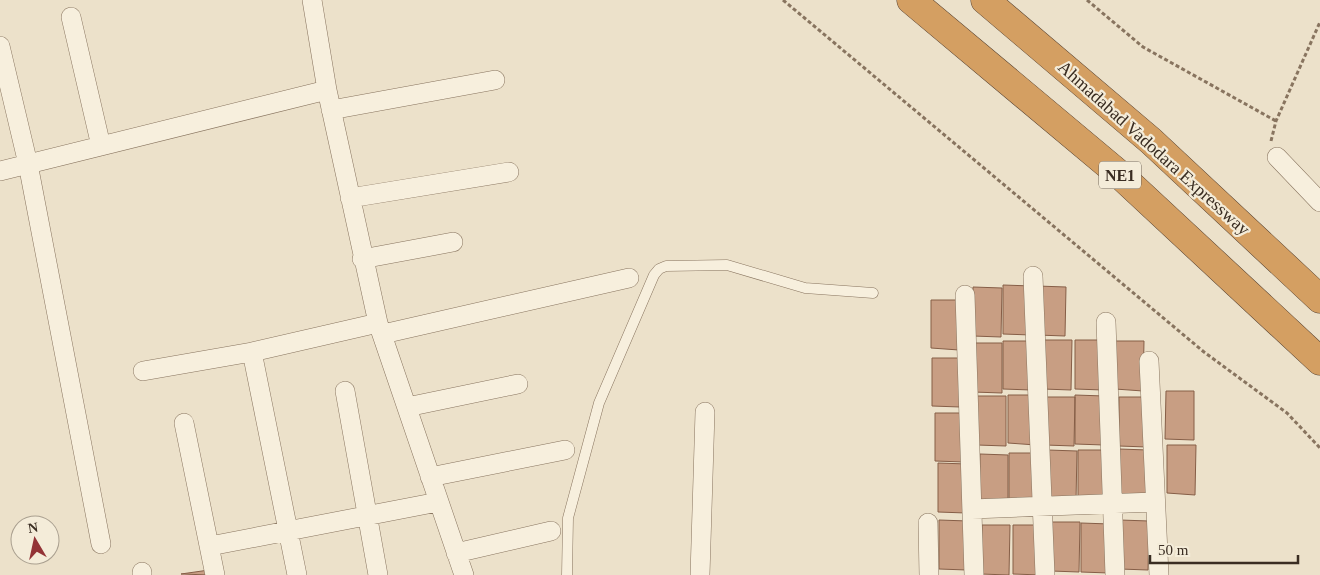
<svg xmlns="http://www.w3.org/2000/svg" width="1320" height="575" viewBox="0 0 1320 575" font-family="'Times New Roman',serif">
	<rect width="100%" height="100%" fill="#ece1ca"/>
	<path fill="#c89e83" stroke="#865e47" d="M1003,285l29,1 -1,49 -28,-1z
		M1037,286l29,1 -1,49 -28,-1z
		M973,287l29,1 -1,49 -28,-1z
		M931,300h29l-1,50 -28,-2z
		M1043,340h29l-1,50 -28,-1z
		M1075,340h29l-1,50 -28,-1z
		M1003,341h29l-1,49 -28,-1z
		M1115,341h29l-1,50 -28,-2z
		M973,343h29v50l-29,-1z
		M932,358h29l-1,49 -28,-1z
		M1166,391h28v49l-29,-1z
		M1008,395h29l-1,50 -28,-2z
		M1075,395l29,1v49l-29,-1z
		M977,396h29v50l-29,-1z
		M1046,397h29l-1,49 -29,-1z
		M1119,397h29l-1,50 -28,-1z
		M935,413h29v49l-29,-1z
		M1167,445h29l-1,50 -28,-2z
		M1119,449l29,1 -1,49 -28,-1z
		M1048,450l29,1 -1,49 -28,-1z
		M1078,450h29l-1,50 -28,-1z
		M1009,453h29l-1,49 -28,-1z
		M980,454l28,1v49l-29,-1z
		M938,463l29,1 -1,49 -28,-1z
		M939,520l29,1 -1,49 -28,-1z
		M1120,520l29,1 -1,49 -28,-1z
		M1051,522h29l-1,50 -28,-1z
		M1081,523l29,1 -1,49 -28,-1z
		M982,525h28l-1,50 -28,-1z
		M1013,525h29l-1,50 -28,-1z
		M209,570l1,5 -29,-1z"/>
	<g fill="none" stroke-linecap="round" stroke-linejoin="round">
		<defs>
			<path id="service" d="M567,575l1,-57 31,-115 55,-128 5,-6 7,-3 61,-1 78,23 68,5"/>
			<path id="minor" d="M312,0l15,90 51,233 86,252
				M71,17l30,129
				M0,46l28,118 73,380
				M331,110l164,-30
				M1277,157l43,45
				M0,171l327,-81
				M350,198l159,-26
				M362,259l91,-17
				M1033,276l12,299
				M965,295l9,280
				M1106,322l9,253
				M383,334l246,-56
				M252,352l45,223
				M1149,361l10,214
				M143,371l109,-19 126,-29
				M345,391l33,184
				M407,407l111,-23
				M184,423l31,152
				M430,477l135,-27
				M972,509l183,-7
				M928,523l1,52
				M210,546l228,-44
				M456,553l95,-22
				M142,572v3
				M700,575l5,-163"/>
			<path id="motorway" d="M911,0l208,174 201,187
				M985,0l166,141 169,158"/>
		</defs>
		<use href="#service" stroke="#88745f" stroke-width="11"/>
		<use href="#minor" stroke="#88745f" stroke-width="20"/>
		<use href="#motorway" stroke="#574333" stroke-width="29"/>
		<path stroke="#88745f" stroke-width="3" stroke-dasharray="4 2.5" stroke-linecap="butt" d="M783,0l421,352 83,61 33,35
			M1087,0l56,47 133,74
			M1271,141l5,-20 44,-99"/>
		<use href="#service" stroke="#f7efdd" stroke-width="10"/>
		<use href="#minor" stroke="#f7efdd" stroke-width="19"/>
		<use href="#motorway" stroke="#d49f62" stroke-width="28"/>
	</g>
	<g text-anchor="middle" stroke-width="4.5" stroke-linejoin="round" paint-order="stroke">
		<rect fill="#f4ecd9" stroke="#726659" stroke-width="1" x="1099" y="161.5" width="42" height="27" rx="4"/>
		<g font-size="16" font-weight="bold" fill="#3a2d22">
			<text x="1120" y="181">NE1</text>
		</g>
		<g font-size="18" fill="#3a2d22" stroke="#f4ecd9">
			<text transform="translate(1154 148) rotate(42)" y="6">Ahmadabad Vadodara Expressway</text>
		</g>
	</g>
	<g transform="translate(35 540) rotate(351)"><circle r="24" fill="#f4ecd9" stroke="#aaa090"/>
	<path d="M0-4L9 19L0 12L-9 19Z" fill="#933336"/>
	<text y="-8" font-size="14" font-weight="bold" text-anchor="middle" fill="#3a2d22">N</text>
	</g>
	<path d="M1150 555v8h148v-8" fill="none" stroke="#3a2d22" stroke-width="2.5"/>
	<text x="1158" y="555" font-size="15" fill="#3a2d22" stroke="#f4ecd9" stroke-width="4" paint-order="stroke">50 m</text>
</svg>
